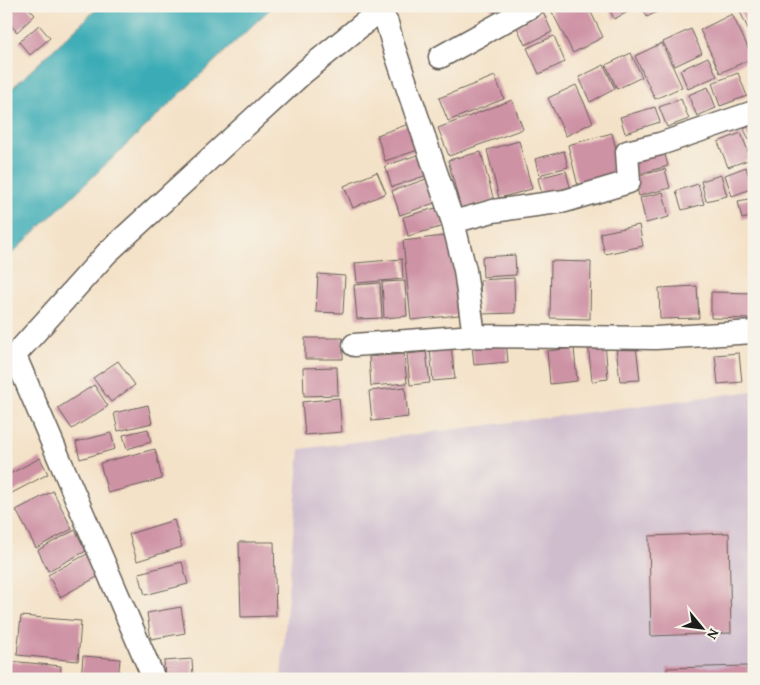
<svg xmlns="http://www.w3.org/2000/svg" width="760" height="685" viewBox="0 0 760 685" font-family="'Gentium Book Plus',serif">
	<rect width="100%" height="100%" fill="#f7f3e8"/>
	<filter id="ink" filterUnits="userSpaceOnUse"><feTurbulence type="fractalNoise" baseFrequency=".02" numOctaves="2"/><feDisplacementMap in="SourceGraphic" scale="10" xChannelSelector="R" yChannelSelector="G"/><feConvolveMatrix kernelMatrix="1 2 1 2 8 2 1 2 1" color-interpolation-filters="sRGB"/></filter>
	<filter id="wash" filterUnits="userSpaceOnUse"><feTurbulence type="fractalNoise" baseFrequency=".0096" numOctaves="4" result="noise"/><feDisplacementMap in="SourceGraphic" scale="20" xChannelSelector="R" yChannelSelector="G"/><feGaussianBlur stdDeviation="1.12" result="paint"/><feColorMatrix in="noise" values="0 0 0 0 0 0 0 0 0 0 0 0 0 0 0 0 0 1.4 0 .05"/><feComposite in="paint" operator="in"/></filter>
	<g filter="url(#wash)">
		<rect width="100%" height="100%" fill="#f4e2c8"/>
		<path fill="#cfbdce" d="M754,391v288h-473l19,-230z"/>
		<path fill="#3bacb6" stroke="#2c6469" d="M100,6h173l-267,253v-165z"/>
		<g id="blocks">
			<path fill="#ce92a5" d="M17,6h10l8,9 -18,17 -11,-12v-4z
				M489,6h23l-12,12z
				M549,6h39l15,31 -30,16z
				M608,6h31l-25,13z
				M642,6h26l-21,11z
				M754,6v25l-4,2 -12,-26z
				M543,12l9,20 -27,13 -9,-20z
				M732,14l21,44 -33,15 -20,-43z
				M39,25l11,13 -20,17 -11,-13z
				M691,29l11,24 -27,13 -12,-24z
				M554,36l11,26 -26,12 -12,-26z
				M662,43l20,44 -27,12 -20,-43z
				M631,53l11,24 -25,12 -11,-24z
				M708,57l9,19 -29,13 -8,-19z
				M604,65l11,24 -25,13 -11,-25z
				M738,73l9,23 -27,10 -8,-23z
				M495,76l9,23 -56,22 -9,-23z
				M576,85l17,37 -27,14 -18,-38z
				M708,87l8,21 -19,8 -9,-21z
				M681,99l8,20 -22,8 -8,-20z
				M512,100l11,29 -74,27 -11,-28z
				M655,107l5,15 -35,11 -5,-16z
				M409,124l9,26 -33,11 -8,-26z
				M754,124v18l-3,2 -7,-15z
				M612,133l10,41 -44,12 -10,-41z
				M741,133l10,26 -23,8 -10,-25z
				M519,141l13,48 -33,9 -12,-48z
				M663,147l5,19 -33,9 -5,-19z
				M564,151l4,16 -29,8 -4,-16z
				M481,152l13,49 -33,8 -13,-49z
				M423,153l7,21 -38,13 -7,-21z
				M746,167l7,21 -21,8 -7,-21z
				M665,169l5,19 -31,8 -5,-19z
				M566,171l4,16 -28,8 -4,-17z
				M377,172l9,21 -33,15 -9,-22z
				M721,175l6,21 -21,5 -5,-20z
				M435,176l8,24 -43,15 -8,-24z
				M698,184l6,20 -22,6 -6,-19z
				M663,192l6,25 -23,6 -6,-25z
				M754,198v18l-12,3 -4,-18z
				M443,206l5,19 -40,11 -5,-19z
				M639,225l4,21 -38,8 -5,-21z
				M451,235l8,80 -48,5 -8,-79z
				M515,255l1,20 -33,2 -1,-20z
				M402,259l1,20 -46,4 -2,-20z
				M551,261l40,1 -1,57 -40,-1z
				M318,274l27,2 -2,37 -27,-1z
				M514,278l1,35 -34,1 -1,-34z
				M405,281l2,35 -23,2 -2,-36z
				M380,283l2,35 -25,1 -3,-34z
				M697,286l2,32 -39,1 -1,-31z
				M711,292l43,1v26l-43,-1z
				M305,338h38v21h-38z
				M506,342l2,20 -34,3 -2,-20z
				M605,342l3,37 -16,2 -4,-37z
				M636,345l4,35 -20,1 -4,-34z
				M451,346l4,33 -22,2 -3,-32z
				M574,348l3,33 -27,3 -3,-33z
				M426,352l4,31 -20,2 -3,-31z
				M739,353l3,29 -24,2 -3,-29z
				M404,354l3,29 -36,3 -2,-29z
				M118,361l17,24 -24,17 -18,-24z
				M337,367l1,28 -34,1 -1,-28z
				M94,385l14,21 -36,23 -14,-21z
				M405,387l3,30 -36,4 -3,-30z
				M339,398l3,34 -37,3 -3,-33z
				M148,405l4,18 -34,8 -4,-18z
				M148,429l3,13 -24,7 -4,-14z
				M111,433l4,16 -35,10 -4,-17z
				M155,449l7,30 -54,14 -8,-30z
				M40,458l8,16 -38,20 -4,-8v-10z
				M53,491l19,38 -36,19 -20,-38z
				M174,520l8,27 -45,14 -8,-27z
				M75,530l11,21 -38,20 -10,-21z
				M729,533l2,100 -80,3 -2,-100z
				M239,542h35l2,74 -35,1z
				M87,554l12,22 -39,21 -12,-22z
				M182,562l6,22 -43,11 -6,-22z
				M181,607l4,26 -34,6 -4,-26z
				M21,616l60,5 -3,40 -61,-6z
				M83,656l37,3 -2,20h-37z
				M192,659l1,17 -28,3 -1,-18z
				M9,661l52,5 -1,13h-52z
				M747,666l1,13h-81v-11z"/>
		</g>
	</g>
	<g filter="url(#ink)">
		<use href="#blocks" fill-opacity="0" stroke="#686158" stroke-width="1"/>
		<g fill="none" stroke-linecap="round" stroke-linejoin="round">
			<defs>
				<path id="street" d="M380,12l7,11 7,25 59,174 12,48 9,66
					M440,57l92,-51
					M453,222l40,-11 72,-10 64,-19 -2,-30 33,-8 94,-32
					M354,345l120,-9 182,2 98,-6
					M15,356l139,323
					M6,365l101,-112 196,-180 82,-67"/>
			</defs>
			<use href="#street" stroke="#686158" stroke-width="25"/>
			<use href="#street" stroke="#fff" stroke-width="22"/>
		</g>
	</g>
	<rect width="760" height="685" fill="none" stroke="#f7f3e8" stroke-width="25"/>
	<g transform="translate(702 628) rotate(119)" stroke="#f7f3e8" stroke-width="4" paint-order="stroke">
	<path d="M0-4L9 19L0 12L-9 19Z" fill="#1c1c1c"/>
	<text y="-8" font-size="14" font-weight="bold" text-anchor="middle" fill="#1c1c1c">N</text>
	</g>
</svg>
